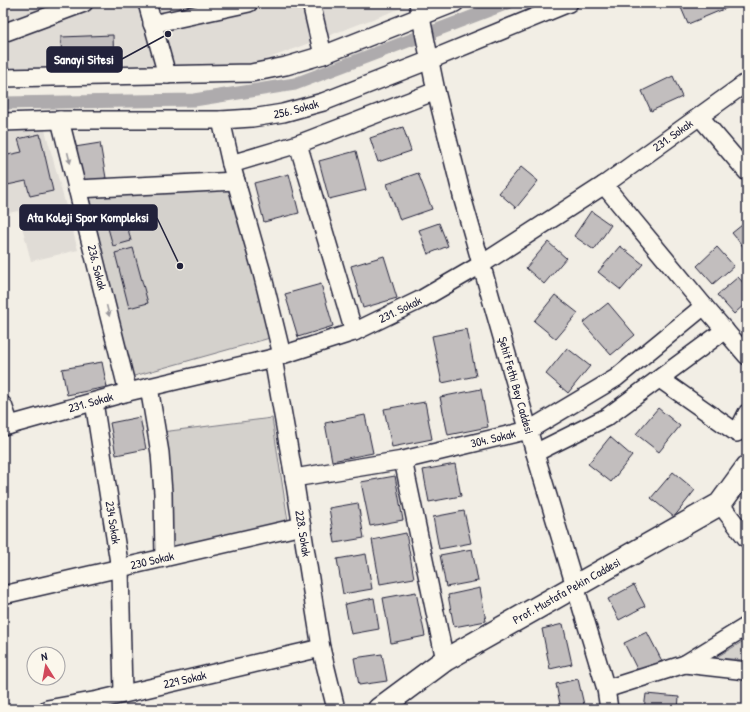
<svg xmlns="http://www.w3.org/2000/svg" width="750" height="712" viewBox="0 0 750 712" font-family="'Patrick Hand',sans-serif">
	<rect width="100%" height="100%" fill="#f2eee5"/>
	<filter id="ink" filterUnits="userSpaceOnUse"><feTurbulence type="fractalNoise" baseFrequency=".025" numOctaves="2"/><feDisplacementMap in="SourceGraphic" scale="8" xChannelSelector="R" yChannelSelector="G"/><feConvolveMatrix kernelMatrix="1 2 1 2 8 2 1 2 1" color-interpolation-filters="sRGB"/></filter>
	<g filter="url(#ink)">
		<path fill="#e0dcd6" d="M3,3h412l-164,62 -248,7z
			M3,130h42l33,120 -47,11 -13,-50 -15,3z"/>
		<path fill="#d4d1cc" stroke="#7b7a84" d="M233,182l44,154 -150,42 -39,-183z
			M272,418l16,103 -117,27 -9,-116z
			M747,639v21l-32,-2z"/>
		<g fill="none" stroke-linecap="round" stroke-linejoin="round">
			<path stroke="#aeabad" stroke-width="13" d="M3,103l191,-3 101,-16 213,-81"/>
		</g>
		<path fill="#c2bebe" stroke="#22223b" d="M679,3h50l2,3 -43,18z
			M113,35l1,36 -52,2 -1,-36z
			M673,76l9,21 -31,14 -9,-20z
			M403,127l8,24 -33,11 -8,-24z
			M40,134l13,57 -23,5 -4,-15 -23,5v-30l19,-4 -4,-13z
			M100,143l6,35 -25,4 -6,-35z
			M356,151l10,39 -37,9 -10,-38z
			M521,167l17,14 -22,27 -17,-15z
			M418,173l14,36 -32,11 -13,-36z
			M289,174l10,39 -35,9 -10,-39z
			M591,211l20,14 -17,25 -20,-14z
			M124,212l7,29 -18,5 -8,-29z
			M747,221v28l-1,1 -14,-17z
			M439,223l9,23 -20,8 -9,-24z
			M548,242l18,16 -22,26 -18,-16z
			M620,246l23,18 -22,26 -23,-18z
			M717,247l17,19 -21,18 -16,-18z
			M133,248l15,55 -19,5 -14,-55z
			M384,256l13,42 -34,10 -12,-42z
			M738,277l9,10v15l-13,12 -17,-19z
			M321,284l12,42 -35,11 -13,-43z
			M555,295l23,18 -22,26 -22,-18z
			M608,303l27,32 -24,20 -28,-32z
			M747,316v8l-4,-4z
			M467,329l9,47 -34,7 -10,-47z
			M567,348l23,18 -22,27 -22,-19z
			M102,362l5,25 -40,8 -5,-26z
			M481,389l7,38 -40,8 -8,-38z
			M425,402l7,37 -40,8 -8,-38z
			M658,408l22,18 -21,26 -23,-18z
			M365,415l8,38 -41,8 -7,-38z
			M140,417l6,32 -30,6 -6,-32z
			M610,437l22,19 -21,26 -23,-18z
			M455,464l6,32 -32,6 -6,-32z
			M673,472l22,18 -21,27 -23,-19z
			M395,476l8,44 -33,6 -9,-44z
			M358,503l6,35 -29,5 -6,-35z
			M464,511l7,32 -32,6 -6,-32z
			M406,533l8,45 -34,6 -8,-44z
			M472,549l6,32 -32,6 -6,-32z
			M366,554l6,35 -29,5 -6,-35z
			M634,585l11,21 -26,14 -11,-21z
			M480,588l6,33 -32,6 -6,-32z
			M416,592l9,44 -34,7 -8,-45z
			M374,598l5,31 -28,5 -6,-30z
			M563,624l9,40 -22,5 -8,-40z
			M647,632l15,29 -23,12 -15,-30z
			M382,654l5,27 -28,4 -5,-27z
			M578,679l7,30h-24l-5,-25z
			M646,694l33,3 -1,12h-34z"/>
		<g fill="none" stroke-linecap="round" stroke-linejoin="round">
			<defs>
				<g id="minor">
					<path d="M147,3l20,72"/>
					<path d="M311,3l12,52"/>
					<path id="s1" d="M418,3l18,88 27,109 72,253 71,236 3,20"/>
					<path d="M152,24l97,-21"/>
					<path d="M3,33l81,-30"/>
					<path d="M3,78l248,-5 35,-7 37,-11 132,-52"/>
					<path d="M700,117l47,55"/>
					<path id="s2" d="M60,120l68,272"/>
					<path d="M221,120l10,44 31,109 20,82"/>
					<path id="s3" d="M3,122l57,-2h161l31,-2 31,-5 40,-11 107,-42 139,-57"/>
					<path d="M298,144l56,188"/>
					<path d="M231,164l67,-20 138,-53"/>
					<path d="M604,185l100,121 43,50"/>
					<path d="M77,189l159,-8"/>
					<path id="s4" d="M273,358l21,120 27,170 15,61"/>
					<path d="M660,379l77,54 10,-20"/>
					<path d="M149,387l11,66 3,40 1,65"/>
					<path id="s5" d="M94,402l26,167 3,124"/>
					<path d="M3,405l7,20"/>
					<path id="s6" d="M3,427l125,-35 145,-34 81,-26 66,-32 62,-36 122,-79 143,-103"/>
					<path d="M535,453l72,-36 118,-87"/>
					<path d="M403,460l42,200"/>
					<path id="s7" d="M294,478l109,-18 126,-30 87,-52 88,-72"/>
					<path d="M720,504l27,35"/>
					<path id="s8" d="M3,595l299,-69"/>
					<path d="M685,664l62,7"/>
					<path d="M606,689l79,-25 62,-38"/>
					<path id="s9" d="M47,709l51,-9 223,-52"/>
				</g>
				<g id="major">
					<path id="s10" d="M379,709l66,-49 275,-156 27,-37"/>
				</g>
			</defs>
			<use href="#minor" stroke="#22223b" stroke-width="20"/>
			<use href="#major" stroke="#22223b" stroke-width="25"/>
			<use href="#minor" stroke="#fbf7ec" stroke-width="17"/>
			<use href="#major" stroke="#fbf7ec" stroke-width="22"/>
		</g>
		<defs><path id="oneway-solid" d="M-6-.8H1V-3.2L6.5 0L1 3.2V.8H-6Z"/></defs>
		<g fill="#99979c">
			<use href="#oneway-solid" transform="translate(69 158) rotate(76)"/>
			<use href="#oneway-solid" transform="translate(108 311) rotate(76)"/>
		</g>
	</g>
	<g text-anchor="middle" stroke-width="3" stroke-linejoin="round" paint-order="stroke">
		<g font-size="12" fill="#22223b" stroke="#fbf7ec">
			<text dy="4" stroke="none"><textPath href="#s3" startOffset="294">256. Sokak</textPath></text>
			<text dy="4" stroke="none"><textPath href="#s6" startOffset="739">231. Sokak</textPath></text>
			<text dy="4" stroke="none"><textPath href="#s2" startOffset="152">236. Sokak</textPath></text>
			<text dy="4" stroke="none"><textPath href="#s6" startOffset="415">231. Sokak</textPath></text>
			<text dy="4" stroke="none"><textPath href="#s1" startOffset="395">Şehit Fethi Bey Caddesi</textPath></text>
			<text dy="4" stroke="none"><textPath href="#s6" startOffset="91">231. Sokak</textPath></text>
			<text dy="4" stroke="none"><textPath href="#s7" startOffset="203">304. Sokak</textPath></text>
			<text dy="4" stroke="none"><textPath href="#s5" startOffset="122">234 Sokak</textPath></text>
			<text dy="4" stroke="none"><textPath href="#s4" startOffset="178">228. Sokak</textPath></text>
			<text dy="4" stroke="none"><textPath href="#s8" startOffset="153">230 Sokak</textPath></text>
			<text dy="4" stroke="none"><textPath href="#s10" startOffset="222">Prof. Mustafa Pekin Caddesi</textPath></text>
			<text dy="4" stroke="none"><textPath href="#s9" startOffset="141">229 Sokak</textPath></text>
		</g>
	</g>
	<path fill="none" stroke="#22223b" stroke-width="1.5" d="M168 34L122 59M180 266L157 218"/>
	<g fill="#22223b" stroke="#fbf7ec" stroke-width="1.5">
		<circle cx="168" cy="34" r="4"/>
		<circle cx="180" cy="266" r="4"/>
	</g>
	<g fill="#22223b" stroke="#22223b" stroke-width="1.5">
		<rect x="47" y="47" width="75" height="25" rx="4"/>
		<rect x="20" y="205" width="137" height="25" rx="4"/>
	</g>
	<g font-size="13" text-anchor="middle" font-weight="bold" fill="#fff">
		<text x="84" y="64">Sanayi Sitesi</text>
		<text x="88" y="222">Ata Koleji Spor Kompleksi</text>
	</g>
	<rect width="750" height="712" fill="none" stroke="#fbf7ec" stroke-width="16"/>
	<rect x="8" y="8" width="734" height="696" fill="none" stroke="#22223b" stroke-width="1.5" filter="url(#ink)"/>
	<g transform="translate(46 666) rotate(349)"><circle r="19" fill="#fbf7ec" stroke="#a4a2a5"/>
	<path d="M0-3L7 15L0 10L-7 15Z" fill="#d1495b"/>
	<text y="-6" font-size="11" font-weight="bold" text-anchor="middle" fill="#22223b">N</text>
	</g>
</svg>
